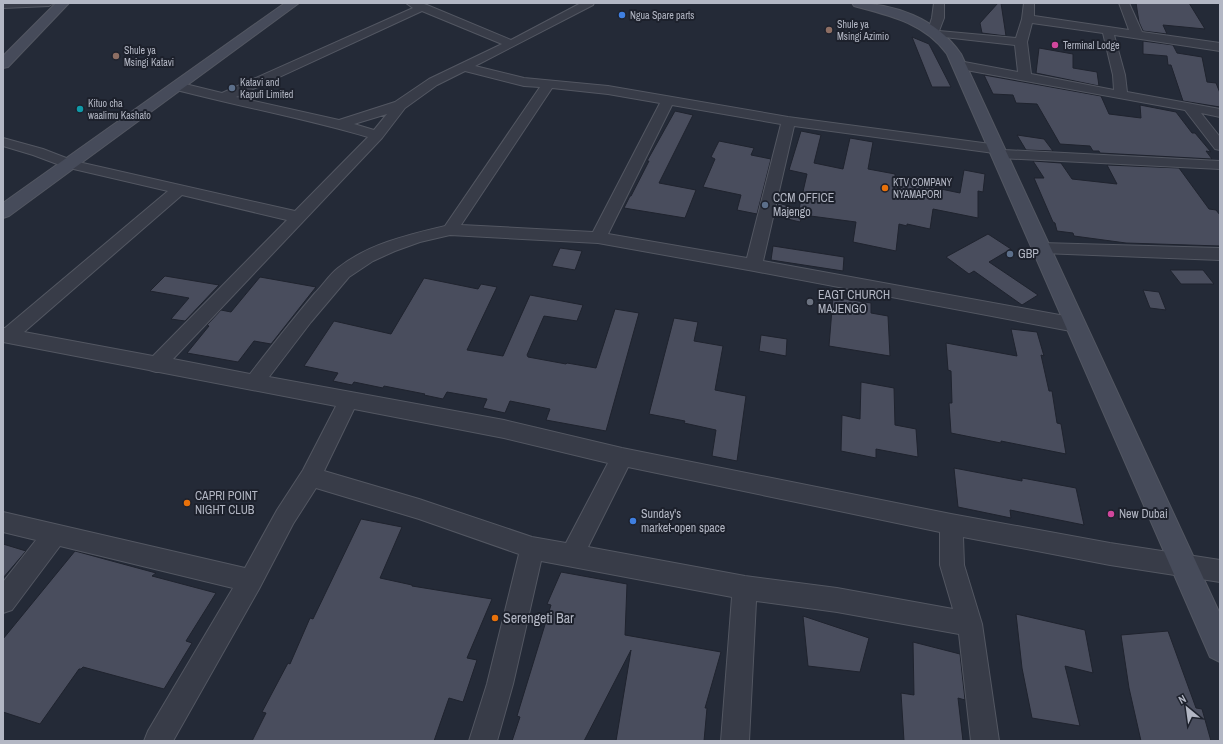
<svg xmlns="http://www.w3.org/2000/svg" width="1223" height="744" font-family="'Archivo Narrow',sans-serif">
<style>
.building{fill:#494d5d;stroke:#1f232e}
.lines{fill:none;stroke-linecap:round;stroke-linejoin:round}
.street-casing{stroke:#535762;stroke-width:2}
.secondary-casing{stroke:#535762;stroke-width:2}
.street{fill:#383c48;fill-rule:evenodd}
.secondary{fill:#464b5a;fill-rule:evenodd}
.shop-dot{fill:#3f7fe0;stroke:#1d212c;stroke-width:1.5}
.education-dot{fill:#8d6e63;stroke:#1d212c;stroke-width:1.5}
.hotel-dot{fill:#d1479c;stroke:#1d212c;stroke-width:1.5}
.service-dot{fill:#5c6f8a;stroke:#1d212c;stroke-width:1.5}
.culture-dot{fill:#0f9aa8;stroke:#1d212c;stroke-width:1.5}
.food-dot{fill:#e8710a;stroke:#1d212c;stroke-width:1.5}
.worship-dot{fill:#6b7280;stroke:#1d212c;stroke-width:1.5}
.labels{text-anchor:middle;stroke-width:4;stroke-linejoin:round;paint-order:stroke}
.far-poi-label{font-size:10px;fill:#b3b7c4;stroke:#1d212c;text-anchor:start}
.poi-label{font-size:12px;fill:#b3b7c4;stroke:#1d212c;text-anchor:start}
.near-poi-label{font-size:14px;fill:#b3b7c4;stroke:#1d212c;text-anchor:start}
</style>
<rect width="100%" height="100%" fill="#242a37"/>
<g class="building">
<polygon points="998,3 1001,3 1006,36 982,33 980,23"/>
<polygon points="1136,3 1189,3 1205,29 1163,25 1167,34 1143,31 1139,22"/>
<polygon points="912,37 929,44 951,87 932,87"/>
<polygon points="1143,41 1173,45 1177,53 1202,57 1207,82 1216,83 1220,93 1220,107 1183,101 1171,65 1168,65 1167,56 1143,54"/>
<polygon points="1039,48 1073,54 1073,68 1097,72 1099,86 1036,73"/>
<polygon points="984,75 1101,96 1109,114 1141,118 1140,105 1176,112 1192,133 1195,133 1211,152 1206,151 1212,159 1100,153 1099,151 1093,151 1090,146 1060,144 1037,104 1016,103 1013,95 993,94"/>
<polygon points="675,111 693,115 659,183 696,190 685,218 624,208 630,196 631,196 649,161 647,161"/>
<polygon points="801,131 821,135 814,163 843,169 850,138 873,142 868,169 895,174 895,177 930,181 931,187 960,193 964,170 985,174 983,192 978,191 978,218 933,209 930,229 907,224 907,226 899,224 896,251 853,242 856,222 803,215 800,222 775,216 778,203 799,209 807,174 789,170"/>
<polygon points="1017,135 1044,139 1053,151 1026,150"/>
<polygon points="719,141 754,148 751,155 771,159 757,214 737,210 741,195 703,187 715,159 711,157"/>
<polygon points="1033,161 1061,163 1072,179 1117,184 1107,165 1179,168 1209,209 1216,210 1220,215 1220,246 1126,243 1074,236 1073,233 1057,231 1055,223 1053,222 1034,178 1044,178"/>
<polygon points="988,234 1011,249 989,262 1038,295 1022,305 974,271 969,274 946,257"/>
<polygon points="773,246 844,257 843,271 771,260"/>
<polygon points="560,248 582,251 575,270 552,266"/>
<polygon points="1170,270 1203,270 1214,284 1181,284"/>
<polygon points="165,276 219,285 185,321 171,319 189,298 150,291"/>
<polygon points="260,277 316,287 271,344 254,341 238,362 187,353 209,326 207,325 221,310 231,312"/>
<polygon points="424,278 478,289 481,284 497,287 467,350 503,356 530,295 583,305 577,321 544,316 527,355 528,357 566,364 567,363 596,368 615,309 639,313 606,431 546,420 550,409 510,401 505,413 483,408 487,399 447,392 443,399 424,395 425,394 384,386 383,388 354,382 352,385 333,381 338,373 304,366 334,321 391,334"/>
<polygon points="1143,290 1159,292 1166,310 1150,308"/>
<polygon points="833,297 871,303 871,313 888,316 890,356 829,346"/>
<polygon points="674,318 698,322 694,341 723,346 715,390 746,396 737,461 712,456 716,430 684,423 685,421 649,414"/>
<polygon points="1011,329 1037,332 1044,356 1041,355 1049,391 1052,391 1057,423 1061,424 1066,454 1001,441 1001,443 951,433 949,403 952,403 951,371 948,370 946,343 1017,356"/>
<polygon points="761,335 787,339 786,356 759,351"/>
<polygon points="861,382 894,388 895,425 916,429 918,457 876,449 876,458 841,451 842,415 860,419"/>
<polygon points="954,468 1022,481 1022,478 1076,488 1084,525 1010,510 1011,518 958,507"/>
<polygon points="361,519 402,527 380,578 412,585 412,586 492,599 467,658 477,660 463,702 449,698 434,741 252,741 266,713 262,712 288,663 290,664 310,618 313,619"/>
<polygon points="3,544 26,551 3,578"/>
<polygon points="75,551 156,573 152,576 216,593 186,641 192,643 164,689 83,667 81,669 79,669 40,724 3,712 3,639"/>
<polygon points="561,572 627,584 625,635 721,652 705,708 707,708 704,741 616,741 631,650 584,741 512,741 520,717 517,716 551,605 547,604"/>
<polygon points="1016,614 1085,630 1093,673 1065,666 1080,726 1032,718 1022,668"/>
<polygon points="803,616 869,638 860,672 808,666"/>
<polygon points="1168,631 1196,708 1202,709 1211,741 1141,741 1129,688 1121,635"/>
<polygon points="913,642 960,654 965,700 958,698 963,741 904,741 901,693 914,695"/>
</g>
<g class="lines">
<g class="street-casing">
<g id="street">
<polygon points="3,3 54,3 49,6 3,8"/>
<path d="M406 3H421L427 5 511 40 581 3H594L593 5 475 66 524 78 608 86 788 117 998 145 1003 146 1004 150 1220 161V169L1000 158 995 157 993 154 994 153 794 126 763 261 1076 318 1082 320 1085 325 1082 330 1076 332 754 271 598 243 450 235 420 242 395 251 373 261 349 277 311 322 269 377 504 420 622 448 951 514 1110 543 1220 560V582L1110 565 963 537 964 565 982 624 999 741H971L959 634 837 612 756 601 749 741H721L732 597 541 561 513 684 497 741H469L487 684 519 554 419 519 316 488 293 524 259 589 173 741H144L148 731 233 588 60 546 12 610 3 613V582L36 540 3 532V512L245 568 277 510 303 470 336 406 159 372H156L149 370 3 342V328H5L168 191 65 167 33 155 3 146V138L43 149 74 161 295 211 368 137C303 118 237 106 173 89L171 86 173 83 177 82 222 93 413 8ZM422 11 502 44 429 79 395 102 339 120 236 97ZM465 71 524 86 540 87 445 226C407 235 368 244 338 268 329 275 323 285 315 293 293 319 271 347 250 374L173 359 382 138 405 108 437 85ZM552 88 608 94 660 103 593 232 461 225ZM672 105 781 124 747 258 608 234ZM387 114 374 130 354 124ZM182 195 287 220 153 356 24 332ZM354 409 504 438 608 463 566 543 532 537 419 499 324 471ZM628 467 940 532V565L953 609 837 588 745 576 588 547Z"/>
<path d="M934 3H944V18L939 31 1016 38 1022 19 1024 3H1034V16L1129 30 1119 3H1129L1142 32 1220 43V51L1114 35 1125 75 1127 92 1220 109V117L1201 113 1220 137V150L1215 149 1185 110 955 68 953 65 955 62 959 61 1018 72 1015 45 935 36 934 33 928 30 932 18ZM1032 23 1103 33 1113 75 1114 90 1031 74 1027 42Z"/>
<polygon points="1042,243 1220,248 1220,260 1042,253 1036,252 1034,248 1036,244"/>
</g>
</g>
<g class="secondary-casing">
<g id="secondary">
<polygon points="56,3 69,3 8,67 3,68 3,56"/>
<polygon points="285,3 299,3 9,216 3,218 3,203"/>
<path d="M852 3C894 3 936 18 961 54L1220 614V662L1210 657 947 54C925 23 888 15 854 6Z"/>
</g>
</g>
<use href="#street" class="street"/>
<use href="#secondary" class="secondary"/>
</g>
<g class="shop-dot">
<circle cx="622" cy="15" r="4"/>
<circle cx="633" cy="521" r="4"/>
</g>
<g class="education-dot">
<circle cx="829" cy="30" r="4"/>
<circle cx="116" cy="56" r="4"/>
</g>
<g class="hotel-dot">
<circle cx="1055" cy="45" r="4"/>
<circle cx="1111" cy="514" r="4"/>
</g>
<g class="service-dot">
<circle cx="232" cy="88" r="4"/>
<circle cx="765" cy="205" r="4"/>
<circle cx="1010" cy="254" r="4"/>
</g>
<circle class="culture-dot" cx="80" cy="109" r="4"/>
<g class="food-dot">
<circle cx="885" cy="188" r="4"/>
<circle cx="187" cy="503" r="4"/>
<circle cx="495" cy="618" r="4"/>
</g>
<circle class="worship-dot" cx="810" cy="302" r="4"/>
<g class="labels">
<g class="far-poi-label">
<text x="630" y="19">Ngua Spare parts</text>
<text x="837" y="28">Shule ya<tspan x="837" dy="12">Msingi Azimio</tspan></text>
<text x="1063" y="49">Terminal Lodge</text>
<text x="124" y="54">Shule ya<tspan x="124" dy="12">Msingi Katavi</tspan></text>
<text x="240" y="86">Katavi and<tspan x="240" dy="12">Kapufi Limited</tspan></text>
<text x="88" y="107">Kituo cha<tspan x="88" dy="12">waalimu Kashato</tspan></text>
<text x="893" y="186">KTV COMPANY<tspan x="893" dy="12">NYAMAPORI</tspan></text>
</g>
<g class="poi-label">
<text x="773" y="202">CCM OFFICE<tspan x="773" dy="14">Majengo</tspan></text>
<text x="1018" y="258">GBP</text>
<text x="818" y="299">EAGT CHURCH<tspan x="818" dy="14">MAJENGO</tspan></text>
<text x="195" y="500">CAPRI POINT<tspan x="195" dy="14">NIGHT CLUB</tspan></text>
<text x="641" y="518">Sunday's<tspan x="641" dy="14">market-open space</tspan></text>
<text x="1119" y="518">New Dubai</text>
</g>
<g class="near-poi-label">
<text x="503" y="623">Serengeti Bar</text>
</g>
</g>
<rect width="1223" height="744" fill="none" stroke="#b3b7c4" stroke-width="8"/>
<g transform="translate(1187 708) rotate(331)" stroke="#1d212c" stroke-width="3" paint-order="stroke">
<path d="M0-3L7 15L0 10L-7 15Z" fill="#b3b7c4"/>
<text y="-6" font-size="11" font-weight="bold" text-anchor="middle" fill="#b3b7c4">N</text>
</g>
</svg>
